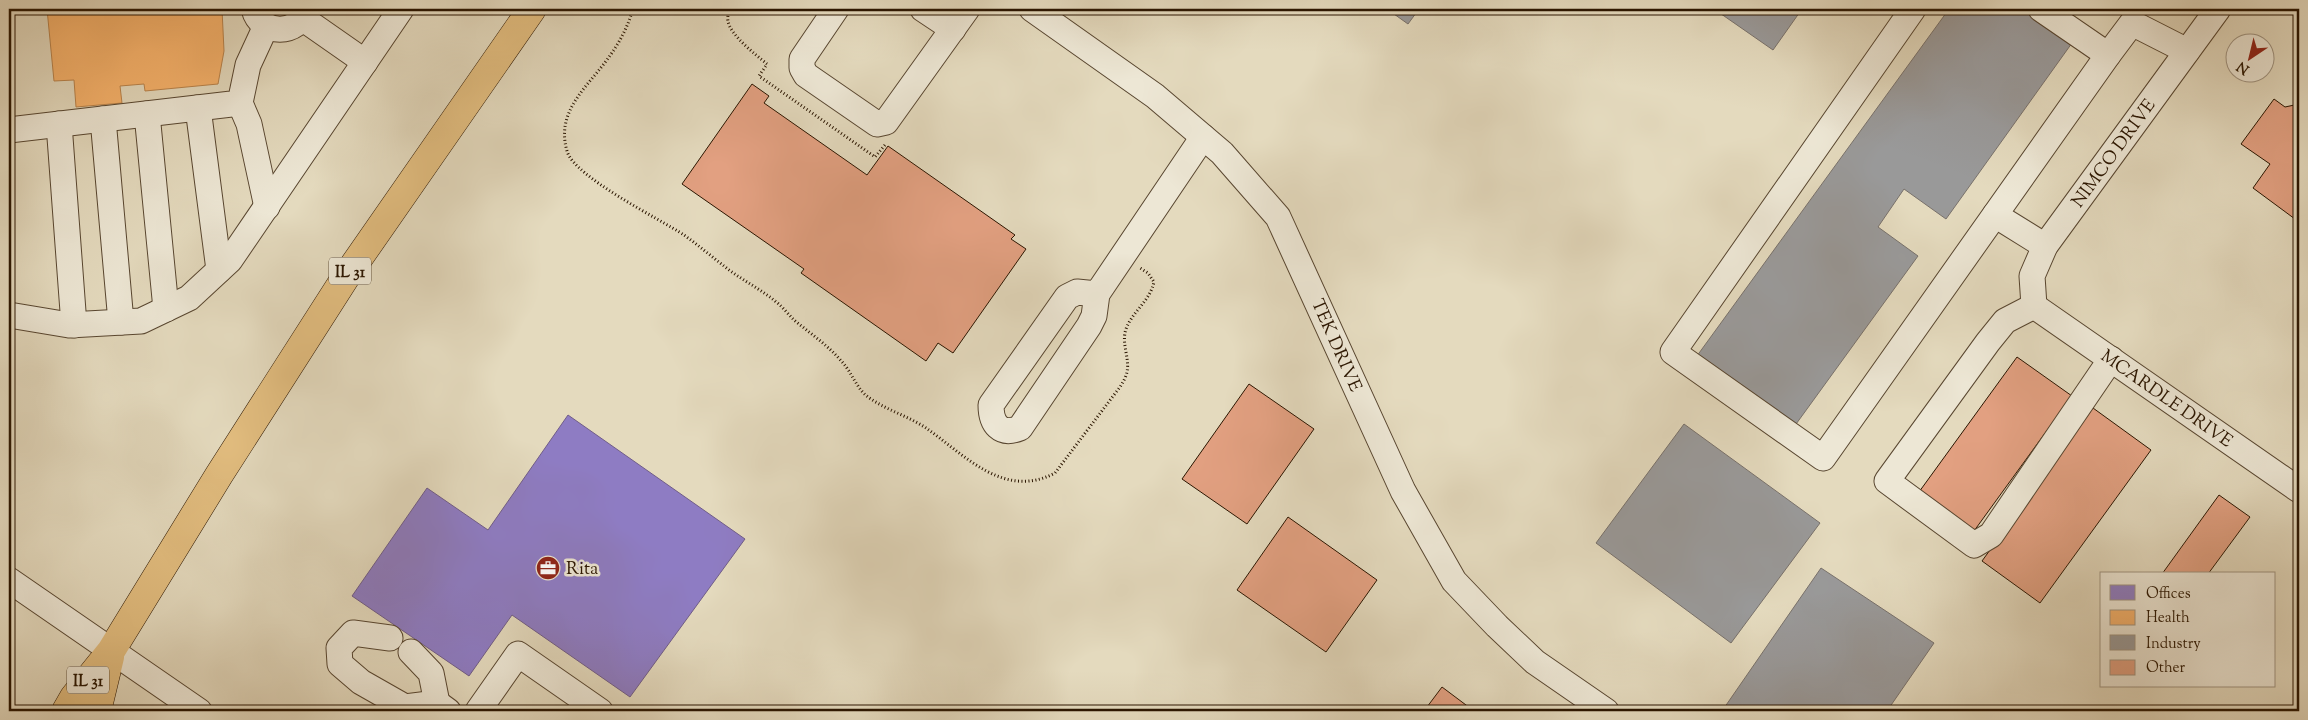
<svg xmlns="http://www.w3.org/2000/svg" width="2308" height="720" font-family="'Sorts Mill Goudy',serif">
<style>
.offices{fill:#8e7cc3;stroke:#705d88}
.health{fill:#f6b26b;stroke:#b9834b}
.industry{fill:#999;stroke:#78716b}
.building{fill:#e2a081;stroke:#2a1500}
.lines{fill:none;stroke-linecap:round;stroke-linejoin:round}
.minor-casing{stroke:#584630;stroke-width:27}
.major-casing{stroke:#2a1500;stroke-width:29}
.path{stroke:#2a1500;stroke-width:3;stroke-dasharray:1 2.5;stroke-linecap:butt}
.minor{stroke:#ede7d5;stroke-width:25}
.major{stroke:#e2bd7f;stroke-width:28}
.labels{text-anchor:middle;stroke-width:5;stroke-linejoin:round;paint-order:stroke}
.shield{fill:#ede7d5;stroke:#645440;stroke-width:1}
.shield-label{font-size:16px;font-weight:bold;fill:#2a1500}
.street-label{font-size:18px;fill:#2a1500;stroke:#ede7d5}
.poi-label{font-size:18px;fill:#2a1500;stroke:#ede7d5;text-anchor:start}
</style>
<rect width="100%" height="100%" fill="#e4dabe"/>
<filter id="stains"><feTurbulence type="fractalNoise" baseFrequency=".004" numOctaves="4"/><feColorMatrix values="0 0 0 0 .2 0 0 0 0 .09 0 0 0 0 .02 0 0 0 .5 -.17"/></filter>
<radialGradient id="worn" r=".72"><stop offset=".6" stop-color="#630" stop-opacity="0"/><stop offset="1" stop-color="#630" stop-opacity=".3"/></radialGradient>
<polygon class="offices" points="568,415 745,539 630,697 512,615 469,676 352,596 427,488 488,530"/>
<polygon class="health" points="47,9 222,9 224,51 218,84 145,91 144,84 120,86 122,103 76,107 74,80 54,81"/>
<g class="industry">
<polygon points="1387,9 1419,9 1408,24"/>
<polygon points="1714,9 1802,9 1773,50"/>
<polygon points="1949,9 2023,9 2072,43 1946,219 1904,189 1878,227 1918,256 1791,431 1694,360"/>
<polygon points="1684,424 1820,523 1731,643 1596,543"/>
<polygon points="1821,568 1934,643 1887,711 1722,711"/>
</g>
<g class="building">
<polygon points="752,84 769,96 764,103 867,175 888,146 1015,235 1011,239 1026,249 953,353 938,343 926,361 801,273 804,269 682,184"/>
<polygon points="2274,99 2285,107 2299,104 2299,222 2253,188 2270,164 2241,144"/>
<polygon points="2017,357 2072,396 1974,531 1919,492"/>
<polygon points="1249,384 1314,429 1247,524 1182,479"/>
<polygon points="2093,408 2151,450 2040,603 1982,561"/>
<polygon points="2219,495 2250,517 2208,574 2162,574"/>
<polygon points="1288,517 1377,580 1326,652 1237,590"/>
<polygon points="1442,687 1474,711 1424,711"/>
</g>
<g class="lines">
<g class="minor-casing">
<g id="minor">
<path d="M254 9C261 36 299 36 306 9"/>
<polyline points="836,9 802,59 802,68 806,75 877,124 886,122 967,9"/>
<polyline points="923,9 953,29"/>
<polyline points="1032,9 1155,96 1222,153 1278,217 1403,491 1454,581 1497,626 1535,662 1606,711"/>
<polyline points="1913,9 1673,352 1823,458 2108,55 2041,9"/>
<polyline points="302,18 365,62"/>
<polyline points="2108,55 2132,23 2187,51"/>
<polyline points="240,103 249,124 267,207"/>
<polyline points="198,108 219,270"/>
<polyline points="147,114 166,309"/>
<polyline points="103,119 121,322"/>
<polyline points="59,124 74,325"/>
<polyline points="9,130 240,103 248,65 266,26"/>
<polyline points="1995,215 2045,246"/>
<path d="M1097 294 1077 292 1067 297 991 405C991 424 1000 436 1020 428L1089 326 1094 316 1097 294 1203 137"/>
<polyline points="2034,306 2005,321 1988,342 1887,481 1974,545 1991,535 2111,359"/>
<polyline points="2034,306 2032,276 2045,246 2218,9"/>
<polyline points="2034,306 2299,490"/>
<polyline points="9,315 69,325 141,321 189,298 230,260 401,9"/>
<polyline points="9,580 199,711"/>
<polyline points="390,638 353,633 339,648 340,664 361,682 405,707 437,703 448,711"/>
<polyline points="411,652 431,673 437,703"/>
<polyline points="478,711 518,654 600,711"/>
</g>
</g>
<g class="major-casing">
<g id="major">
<polyline points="66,711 74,697 111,651 219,475 347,275 532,9"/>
<polyline points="97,711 110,657"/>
</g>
</g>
<g class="path">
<path d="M633 9C628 26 620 42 609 57 589 86 555 110 567 151 574 177 660 219 684 235 698 245 711 256 724 266 740 279 759 288 775 301 782 306 788 314 794 320 811 334 829 346 843 363 852 373 857 389 868 397 886 410 908 416 926 428 965 455 1004 500 1055 473L1120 387C1123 382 1126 377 1127 372 1130 358 1121 344 1126 329 1132 312 1150 301 1154 282L1148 273 1140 268"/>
<path d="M729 9C729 12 727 17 728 21 730 35 756 55 767 64L759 76 875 157 885 145"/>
</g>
<use href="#minor" class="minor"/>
<use href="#major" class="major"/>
</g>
<defs>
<g id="office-disc" transform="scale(1.25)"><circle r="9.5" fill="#8f2418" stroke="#ede7d5"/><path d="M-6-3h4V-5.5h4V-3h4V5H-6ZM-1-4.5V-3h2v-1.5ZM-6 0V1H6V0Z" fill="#fff"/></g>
</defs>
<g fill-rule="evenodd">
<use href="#office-disc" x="548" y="568"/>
</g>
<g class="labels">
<g class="shield">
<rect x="329" y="257.5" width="42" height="27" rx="4"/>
<rect x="67" y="666.5" width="42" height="27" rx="4"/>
</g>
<g class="shield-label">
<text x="350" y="277">IL 31</text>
<text x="88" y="686">IL 31</text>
</g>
<g class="street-label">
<text transform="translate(2113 153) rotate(-54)" y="6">NIMCO DRIVE</text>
<text transform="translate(1337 345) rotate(66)" y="6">TEK DRIVE</text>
<text transform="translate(2167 398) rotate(35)" y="6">MCARDLE DRIVE</text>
</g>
<g class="poi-label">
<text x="566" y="574">Rita</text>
</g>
</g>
<rect width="2308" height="720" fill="none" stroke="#e4dabe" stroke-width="30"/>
<rect x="10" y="10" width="2288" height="700" fill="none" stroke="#2a1500" stroke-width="2.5"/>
<rect x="15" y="15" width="2278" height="690" fill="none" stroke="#2a1500"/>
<rect x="2100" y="572" width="175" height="115" fill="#ede7d5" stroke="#9f9380"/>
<rect x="2110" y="585" width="25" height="15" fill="#8e7cc3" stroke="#9f9380"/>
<text x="2146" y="598" font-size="15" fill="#2a1500">Offices</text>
<rect x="2110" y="610" width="25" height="15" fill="#f6b26b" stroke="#9f9380"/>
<text x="2146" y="622" font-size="15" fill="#2a1500">Health</text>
<rect x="2110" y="635" width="25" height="15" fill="#999999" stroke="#9f9380"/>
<text x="2146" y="648" font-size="15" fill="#2a1500">Industry</text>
<rect x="2110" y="660" width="25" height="15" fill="#e2a081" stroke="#9f9380"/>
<text x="2146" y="672" font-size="15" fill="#2a1500">Other</text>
<g transform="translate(2250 58) rotate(215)"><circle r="24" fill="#ede7d5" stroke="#9f9380"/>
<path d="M0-4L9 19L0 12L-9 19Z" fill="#8f2418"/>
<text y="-8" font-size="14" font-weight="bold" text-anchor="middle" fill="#2a1500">N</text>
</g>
<rect width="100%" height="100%" filter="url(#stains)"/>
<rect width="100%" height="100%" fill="url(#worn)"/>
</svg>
